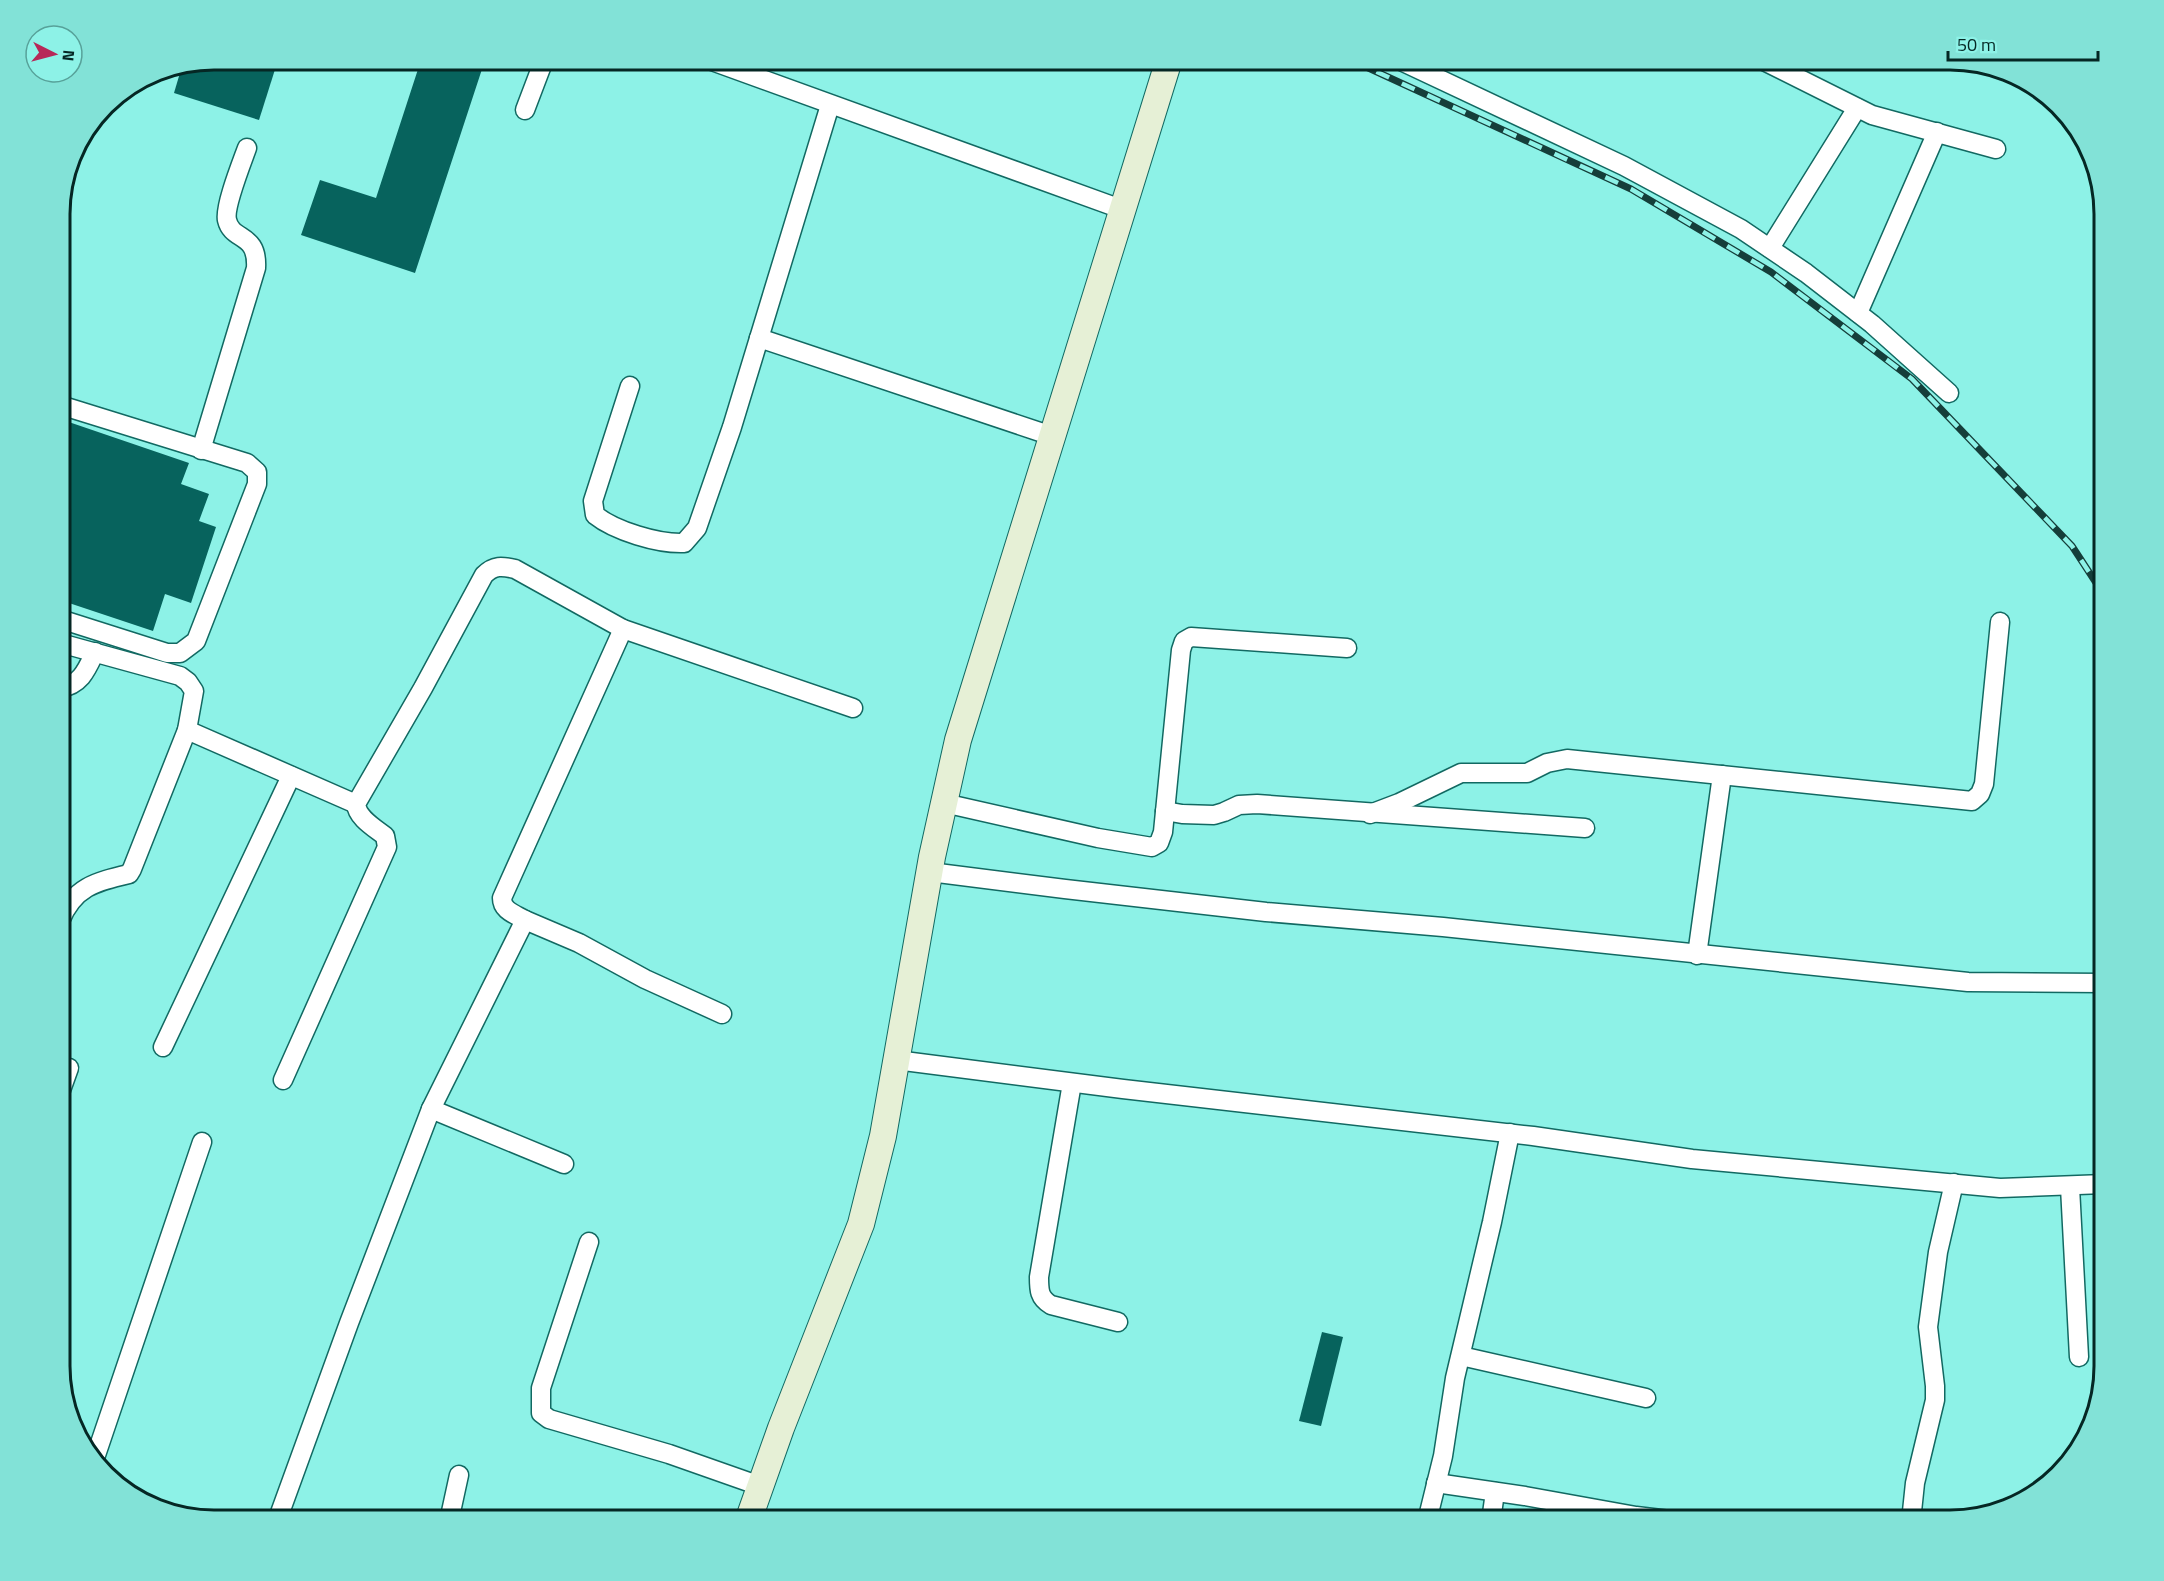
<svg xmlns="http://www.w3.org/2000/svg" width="2164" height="1581" font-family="'Titillium Web',sans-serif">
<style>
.building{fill:#07635d}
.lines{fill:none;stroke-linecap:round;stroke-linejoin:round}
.minor-casing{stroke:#126962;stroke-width:21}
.secondary-casing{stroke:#126962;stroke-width:28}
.minor{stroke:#fff;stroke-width:18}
.secondary{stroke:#e6f0d6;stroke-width:26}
.rail-casing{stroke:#153e3a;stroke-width:7}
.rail{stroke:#8df2e7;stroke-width:4.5;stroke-dasharray:14;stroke-linecap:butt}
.rim{fill:none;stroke:#052724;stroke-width:3}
</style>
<rect width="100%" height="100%" fill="#8df2e7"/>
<g class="building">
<polygon points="214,60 278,60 259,120 174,93 182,66"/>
<polygon points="421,60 485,60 415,273 301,235 320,180 376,198"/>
<polygon points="60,419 189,463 181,484 209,494 199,521 216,527 191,603 165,594 153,631 60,600 69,570 60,566"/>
<polygon points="1322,1332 1343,1337 1321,1426 1299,1421"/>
</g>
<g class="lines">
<g class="minor-casing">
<g id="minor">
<polyline points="709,60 1121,209"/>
<polyline points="1399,60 1624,166 1741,229 1806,273 1872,324 1949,393"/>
<polyline points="1762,60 1872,115 1996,149"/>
<polyline points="525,110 544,60"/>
<polyline points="1770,248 1857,108"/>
<polyline points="1858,313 1937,132"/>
<polyline points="759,338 1052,436"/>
<path d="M630 386 593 501 595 515C615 531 658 544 684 543L697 528 732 427 830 105"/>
<path d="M201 450 256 268C258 232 232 242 227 220 224 207 242 162 247 148"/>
<polyline points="60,619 167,653 180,653 196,641 257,484 257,472 247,463 60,405"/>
<path d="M60 688C81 685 87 669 95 652"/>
<polyline points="187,730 356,804"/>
<polyline points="944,803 1098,838 1152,847 1159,843 1163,832 1181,650 1184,641 1191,637 1347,648"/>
<polyline points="1165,811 1182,814 1214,815 1224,812 1239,805 1257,804 1585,828"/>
<polyline points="1370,814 1399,803 1461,773 1527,773 1547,763 1567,759 1972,801 1980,794 1984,784 2000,622"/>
<polyline points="930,872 1065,889 1266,912 1443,927 1968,982 2104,983"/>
<polyline points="525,920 579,943 645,979 722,1014"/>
<path d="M60 921C74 887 95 882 129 874L132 869 187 730 194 691 188 682 180 676 60 643"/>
<polyline points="1697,955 1722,775"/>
<polyline points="163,1047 291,776"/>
<polyline points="896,1060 1123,1089 1533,1136 1692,1159 2000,1188 2104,1184"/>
<path d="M283 1080 387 847 385 836C375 828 357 818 356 804L423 688 484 575C494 565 502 566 515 569L623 629 853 708"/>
<path d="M1072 1083 1039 1277C1039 1290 1039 1298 1051 1305L1118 1322"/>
<polyline points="60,1093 69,1068"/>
<polyline points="431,1109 564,1164"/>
<polyline points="2070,1187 2079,1357"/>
<polyline points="589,1242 541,1388 541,1413 549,1419 669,1454 760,1486"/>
<polyline points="1461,1356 1646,1398"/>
<polyline points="95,1458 202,1142"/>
<polyline points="1436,1483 1525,1496 1636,1516 1678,1521"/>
<path d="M277 1521 349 1323 431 1109 525 920C515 914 502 911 502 898L623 629"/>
<polyline points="449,1521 459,1475"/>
<polyline points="1427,1521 1443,1456 1455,1378 1492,1222 1510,1133"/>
<polyline points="1491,1521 1495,1492"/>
<polyline points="1911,1521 1915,1483 1935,1400 1935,1386 1928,1327 1938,1252 1954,1183"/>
</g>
</g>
<g class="secondary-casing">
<polyline id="secondary" points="748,1521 781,1428 861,1224 883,1136 932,857 958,740 1169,60"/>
</g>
<use href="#minor" class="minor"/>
<use href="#secondary" class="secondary"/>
<g class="rail-casing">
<polyline id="rail" points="1351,60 1631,189 1771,272 1912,379 2072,546 2104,595"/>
</g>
<use href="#rail" class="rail"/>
</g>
<path d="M0 0H2164V1581H0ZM214 70H1950A144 144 0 0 1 2094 214V1366A144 144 0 0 1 1950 1510H214A144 144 0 0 1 70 1366V214A144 144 0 0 1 214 70Z" fill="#82e2d7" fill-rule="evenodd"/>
<path class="rim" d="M214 70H1950A144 144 0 0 1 2094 214V1366A144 144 0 0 1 1950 1510H214A144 144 0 0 1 70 1366V214A144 144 0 0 1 214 70Z"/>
<g transform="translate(54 54) rotate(96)"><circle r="28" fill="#8df2e7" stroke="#57a199" stroke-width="1.5"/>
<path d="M0-4.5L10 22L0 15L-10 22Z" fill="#b72858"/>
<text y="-9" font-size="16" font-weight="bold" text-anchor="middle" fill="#052724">N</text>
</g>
<path d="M1948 51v9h150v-9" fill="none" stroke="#052724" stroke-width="3"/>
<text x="1957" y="51" font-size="18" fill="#052724" stroke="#8df2e7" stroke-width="4.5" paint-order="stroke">50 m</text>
</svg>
